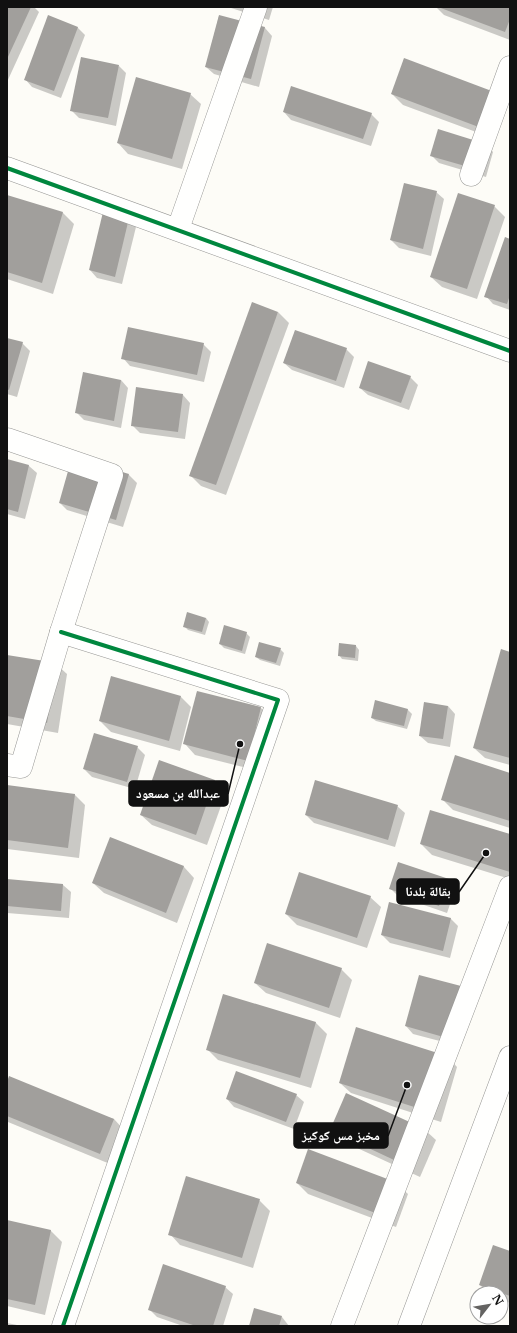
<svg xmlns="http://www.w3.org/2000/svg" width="517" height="1333" font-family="'Libre Baskerville','Noto Naskh Arabic',serif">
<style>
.shadow{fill:#0003}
.building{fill:#a19f9c}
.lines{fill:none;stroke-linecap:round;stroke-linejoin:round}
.minor-casing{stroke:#979795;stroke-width:23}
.minor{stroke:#fffffe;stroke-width:22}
.cycleway-casing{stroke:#fff;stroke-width:6}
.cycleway{stroke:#00873e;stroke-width:4}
.leader{fill:none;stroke:#111;stroke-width:1.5}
.callout-dot{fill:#111;stroke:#fff;stroke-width:1.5}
.callout{fill:#111;stroke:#111;stroke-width:1.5}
.callout-label{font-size:13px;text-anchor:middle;font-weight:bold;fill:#fff}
</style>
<rect width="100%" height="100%" fill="#fdfcf7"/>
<g class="shadow">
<polygon points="7,7 34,7 39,12 7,82"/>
<polygon points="228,7 273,7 269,20"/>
<polygon points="436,7 510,7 510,40 444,15"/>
<polygon points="219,16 265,28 272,36 259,87 214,74 206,67"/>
<polygon points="77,27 85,35 61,98 32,87 25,79"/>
<polygon points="405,59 495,139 403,105 392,94"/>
<polygon points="119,66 126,73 116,126 79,118 71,110"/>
<polygon points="190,94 201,104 182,169 128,154 118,143"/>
<polygon points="284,112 371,114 379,122 371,146 291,120"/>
<polygon points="486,144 493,152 486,177 439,163 431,155"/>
<polygon points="436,192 444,199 431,256 399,248 391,240"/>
<polygon points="7,196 63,213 74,224 53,294 7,279"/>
<polygon points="494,206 505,217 477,299 442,287 431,277"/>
<polygon points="129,219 136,227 122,284 97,278 90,270"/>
<polygon points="510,240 510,310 493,304 486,296"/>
<polygon points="278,312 289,323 226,495 201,486 190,475"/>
<polygon points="7,339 22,343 30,351 17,397 7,394"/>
<polygon points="203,344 211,352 204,382 130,366 123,358"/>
<polygon points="346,349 354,357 344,388 292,370 284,363"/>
<polygon points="410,377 418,385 409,410 368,395 360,388"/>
<polygon points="121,380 128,388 121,428 84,420 77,413"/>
<polygon points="183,395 190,403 185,439 140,433 132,425"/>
<polygon points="73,458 129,475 137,483 123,527 67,510 60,503"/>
<polygon points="7,460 29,466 37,473 25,519 7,514"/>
<polygon points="206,618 209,622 205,635 188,630 184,626"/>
<polygon points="246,633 250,637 245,654 224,648 220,644"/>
<polygon points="356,646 359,650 358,661 342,659 339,655"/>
<polygon points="280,649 284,653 280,666 260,660 256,657"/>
<polygon points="510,653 510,765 485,758 474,748"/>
<polygon points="7,656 56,664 67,674 58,733 7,724"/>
<polygon points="197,692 261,708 272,719 259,771 195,755 185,744"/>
<polygon points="181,697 191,707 180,751 111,732 100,721"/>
<polygon points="376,702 408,710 412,714 407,729 376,721 372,718"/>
<polygon points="448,706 455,714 450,747 428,743 420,736"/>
<polygon points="137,747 145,755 135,789 92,777 84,769"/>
<polygon points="160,761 215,781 226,792 207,845 152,825 141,815"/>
<polygon points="510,774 510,828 453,810 442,799"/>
<polygon points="7,786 75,795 85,805 79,858 7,849"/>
<polygon points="397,806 405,813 395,847 314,823 306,815"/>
<polygon points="510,835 510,879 432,855 421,844"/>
<polygon points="111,838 184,867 194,878 177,923 104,893 93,883"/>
<polygon points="7,880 63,885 71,892 69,918 7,913"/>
<polygon points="448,880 456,887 447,913 398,896 390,888"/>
<polygon points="370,897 381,907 367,948 297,925 286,914"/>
<polygon points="450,918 458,926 450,958 390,943 382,935"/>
<polygon points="341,969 352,980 340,1018 266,993 255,983"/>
<polygon points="420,976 455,1045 413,1034 406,1026"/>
<polygon points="223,996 316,1023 327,1034 311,1088 218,1060 207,1049"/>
<polygon points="447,1056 457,1067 441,1122 351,1093 340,1083"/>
<polygon points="7,1085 114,1119 124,1130 110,1164 8,1122"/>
<polygon points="296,1095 304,1102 294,1129 234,1107 227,1099"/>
<polygon points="331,1130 425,1130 436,1140 420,1177 342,1141"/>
<polygon points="297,1183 397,1184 408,1194 396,1227 308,1194"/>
<polygon points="259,1200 270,1211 253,1268 180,1245 170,1234"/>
<polygon points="7,1221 51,1231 62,1242 45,1315 7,1306"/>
<polygon points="510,1252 510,1303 501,1299 501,1293 488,1293 480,1285"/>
<polygon points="225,1287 233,1294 223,1326 183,1326 157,1317 149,1309"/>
<polygon points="282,1317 289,1326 250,1326"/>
<polygon points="7,1323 22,1326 7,1326"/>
</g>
<g class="building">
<polygon points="7,7 31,7 7,59"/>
<polygon points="438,7 510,7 510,19 505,32"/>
<polygon points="48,15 78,27 54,91 24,80"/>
<polygon points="219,15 265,27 251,79 205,67"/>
<polygon points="81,57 119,65 108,118 70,111"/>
<polygon points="404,58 497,93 484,129 391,94"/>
<polygon points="136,77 191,93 172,159 117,143"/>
<polygon points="291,86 372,113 363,139 283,112"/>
<polygon points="438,129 486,144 479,170 430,156"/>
<polygon points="404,183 437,191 423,249 390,240"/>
<polygon points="458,193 495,205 467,289 430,277"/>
<polygon points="7,195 63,212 42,283 7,272"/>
<polygon points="103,212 129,218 115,277 89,270"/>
<polygon points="505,237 510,239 510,295 507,304 484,297"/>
<polygon points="252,302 278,312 216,485 189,476"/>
<polygon points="128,327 204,343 197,375 121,359"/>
<polygon points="295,330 347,348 336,381 283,363"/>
<polygon points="7,338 23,342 9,390 7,389"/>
<polygon points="368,361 411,376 401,403 359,388"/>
<polygon points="83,372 121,380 114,421 75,413"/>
<polygon points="136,387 183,394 178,432 131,426"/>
<polygon points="72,457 129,474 116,520 59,503"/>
<polygon points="7,459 29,465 18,512 7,509"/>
<polygon points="187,612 206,618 202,632 183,627"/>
<polygon points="224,625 247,632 242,651 219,644"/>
<polygon points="259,642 281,648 276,663 255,657"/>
<polygon points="339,643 356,645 355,658 338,656"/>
<polygon points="501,649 510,652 510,758 473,748"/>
<polygon points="7,655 57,663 47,723 7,716"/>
<polygon points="111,676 181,696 169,741 99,721"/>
<polygon points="197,691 261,707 248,761 183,744"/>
<polygon points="375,700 408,709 404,726 371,718"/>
<polygon points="424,702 448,706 443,739 419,736"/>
<polygon points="94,733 138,746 127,782 83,769"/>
<polygon points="455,755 510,773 510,821 441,800"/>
<polygon points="159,760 215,780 196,835 140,815"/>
<polygon points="315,780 398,805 388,840 305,815"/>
<polygon points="7,785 75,794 68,848 7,840"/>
<polygon points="430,810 510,834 510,872 420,844"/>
<polygon points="110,837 184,866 166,913 92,883"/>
<polygon points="398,862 449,879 439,906 389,889"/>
<polygon points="299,872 371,896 357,938 285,914"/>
<polygon points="7,879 63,884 61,911 7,906"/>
<polygon points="389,902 451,918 443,951 381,935"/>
<polygon points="267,943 342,968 329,1008 254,983"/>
<polygon points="419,975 461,986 447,1038 405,1026"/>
<polygon points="223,994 316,1022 300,1078 206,1050"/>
<polygon points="356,1027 447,1056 430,1112 339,1083"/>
<polygon points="236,1071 297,1094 286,1122 226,1099"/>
<polygon points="9,1076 114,1119 100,1154 7,1116 7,1082"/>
<polygon points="346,1093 425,1129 409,1167 330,1130"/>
<polygon points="308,1149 398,1183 386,1217 296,1183"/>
<polygon points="186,1176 260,1199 242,1258 168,1235"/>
<polygon points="7,1220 51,1230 35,1305 7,1299"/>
<polygon points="493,1245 510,1251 510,1296 479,1285"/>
<polygon points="163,1264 226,1286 213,1326 196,1326 148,1310"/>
<polygon points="254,1308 282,1316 279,1326 249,1326"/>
</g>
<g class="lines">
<g class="minor-casing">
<g id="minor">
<polyline points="7,168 510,351"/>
<polyline points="471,175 510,67"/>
<polyline points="178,229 256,7"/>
<polyline points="7,439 112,475 61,632 21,767 7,765"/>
<polyline points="61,632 278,700 63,1326"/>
<polyline points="342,1326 510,887"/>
<polyline points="409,1326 510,1057"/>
</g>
</g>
<use href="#minor" class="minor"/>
<g class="cycleway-casing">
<g id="cycleway">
<polyline points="7,168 510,351"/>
<polyline points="61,632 278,700 63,1326"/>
</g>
</g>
<use href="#cycleway" class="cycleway"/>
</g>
<path class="leader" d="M240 744L228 794M486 853L459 892M407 1085L388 1136"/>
<g class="callout-dot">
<circle cx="240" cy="744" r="4"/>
<circle cx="486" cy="853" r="4"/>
<circle cx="407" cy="1085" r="4"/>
</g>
<g class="callout">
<rect x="129" y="781" width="99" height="25" rx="4"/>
<rect x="397" y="879" width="62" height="25" rx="4"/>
<rect x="294" y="1123" width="94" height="25" rx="4"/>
</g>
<g class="callout-label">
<text x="178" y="798">عبدالله بن مسعود</text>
<text x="428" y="896">بقالة بلدنا</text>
<text x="341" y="1140">مخبز مس كوكيز</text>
</g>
<rect width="517" height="1333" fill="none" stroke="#111111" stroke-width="16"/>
<g transform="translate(489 1305) rotate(59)"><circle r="19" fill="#ffffff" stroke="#a0a0a0"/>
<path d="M0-3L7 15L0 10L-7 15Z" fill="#646362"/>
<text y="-6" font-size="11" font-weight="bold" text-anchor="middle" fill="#111111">N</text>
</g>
</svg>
